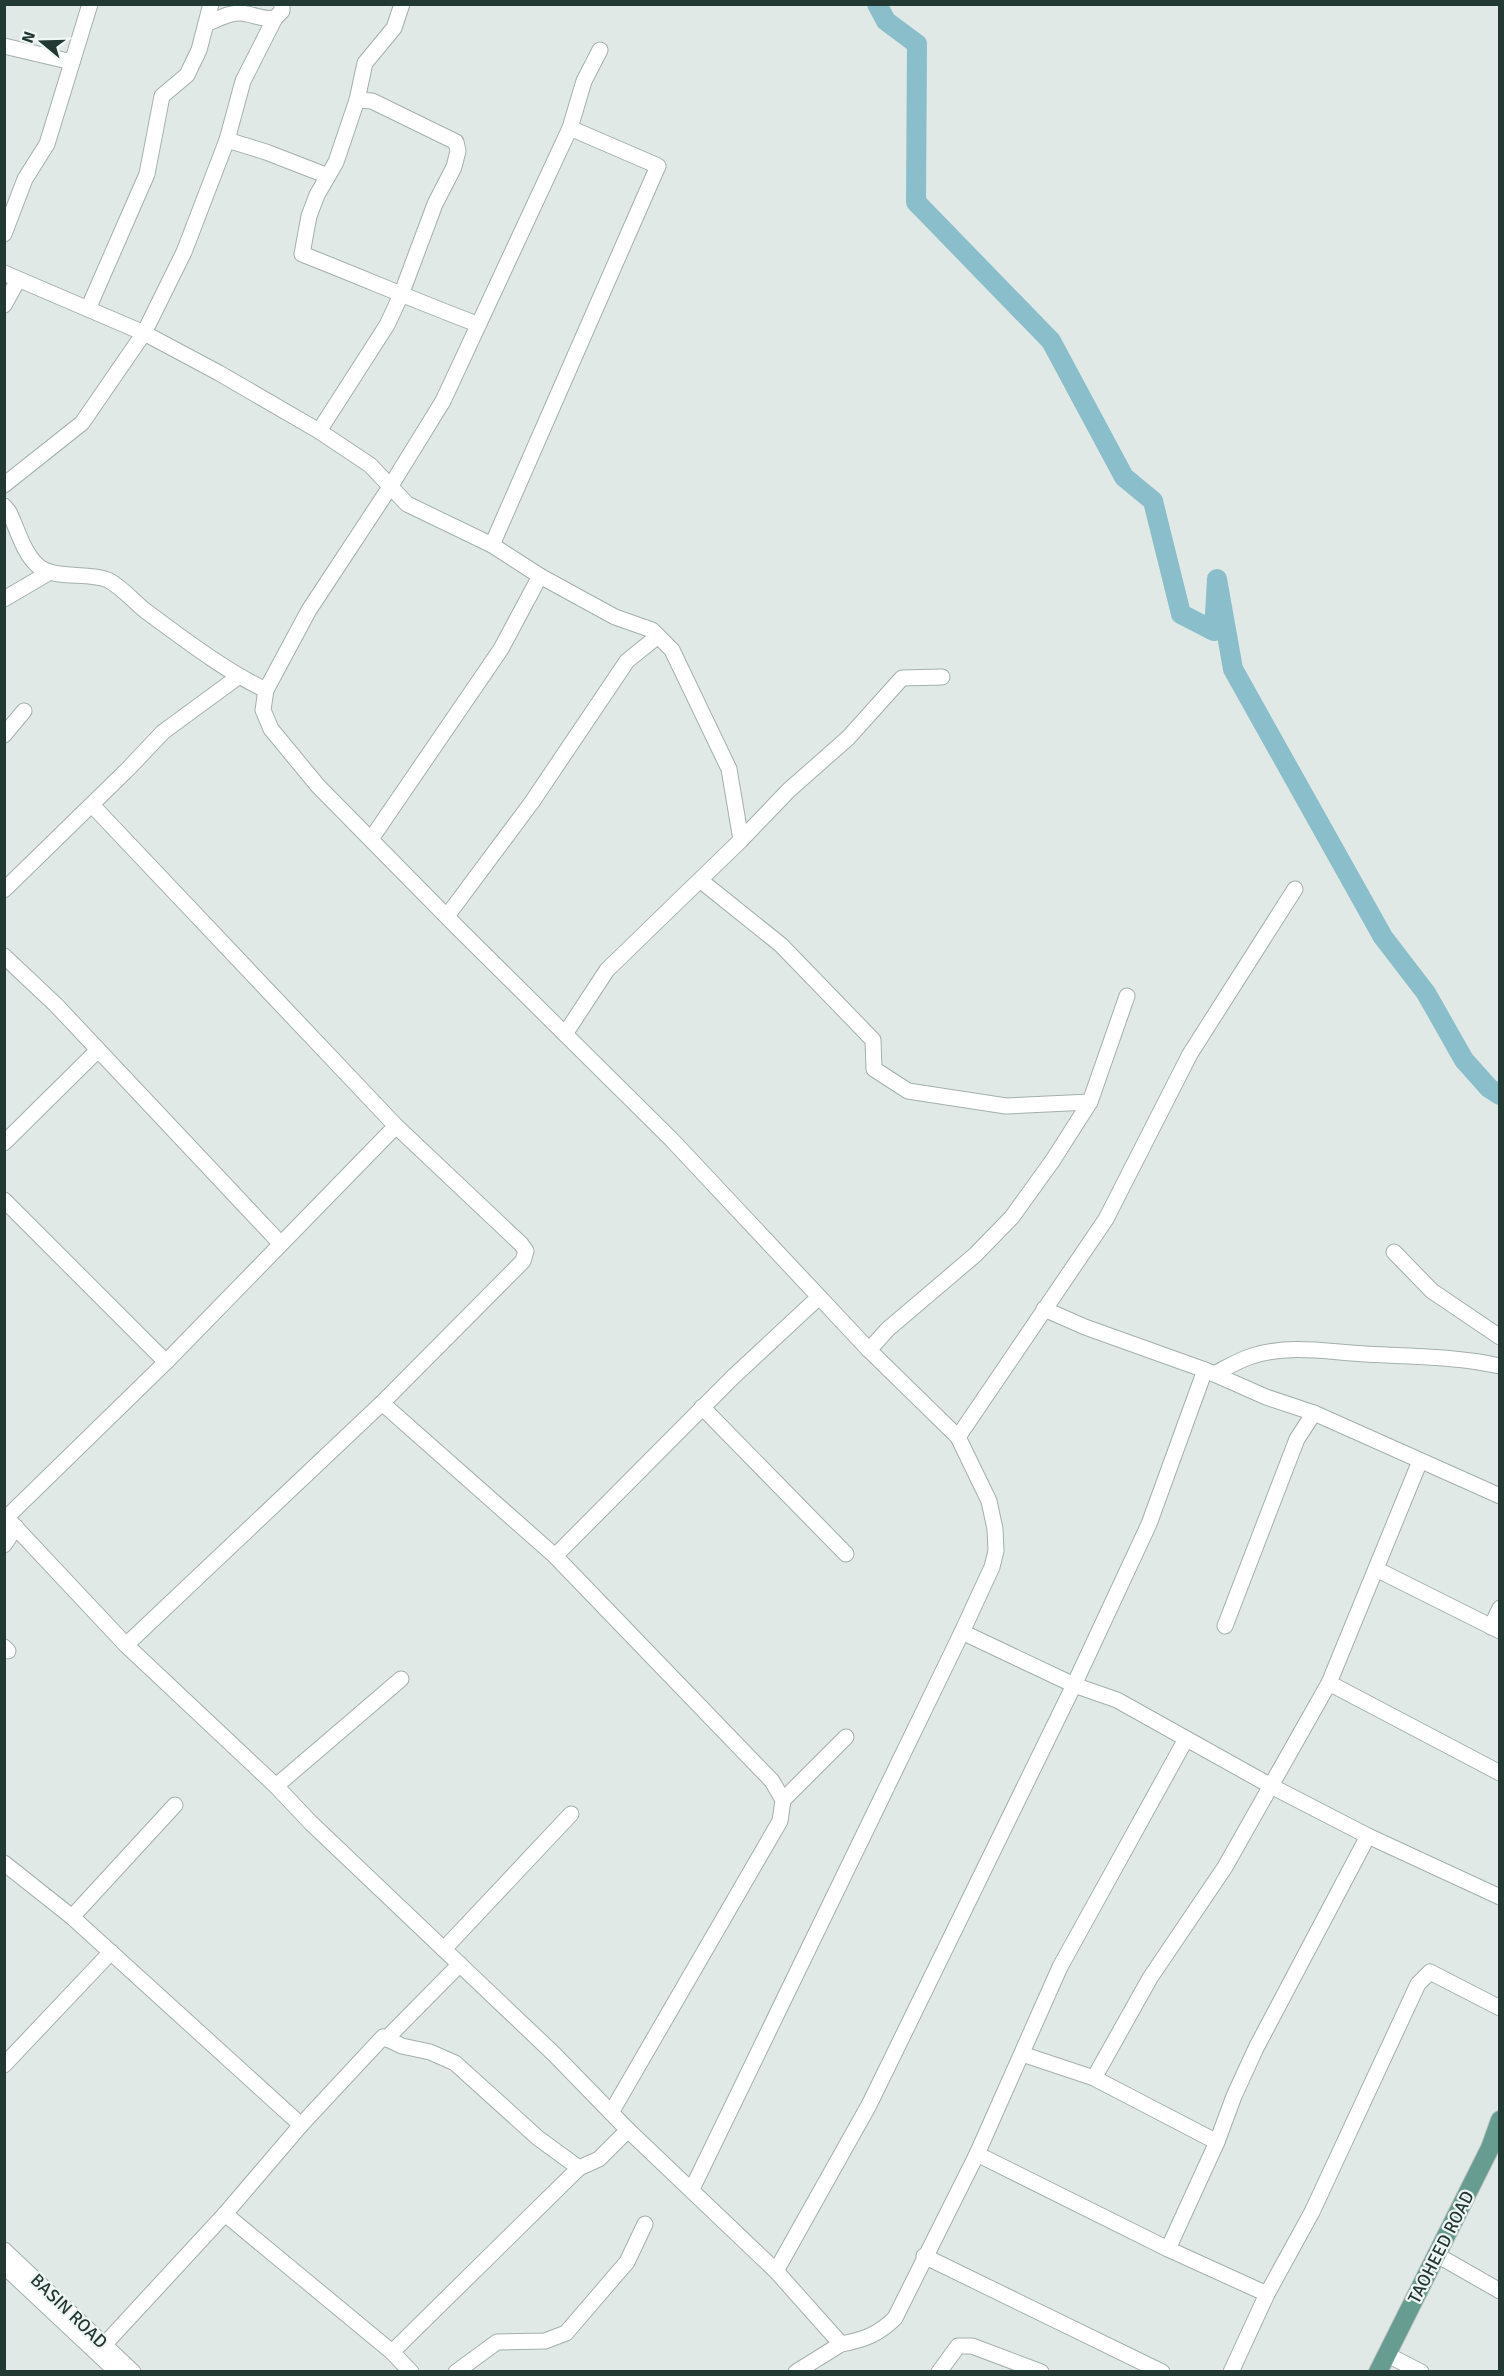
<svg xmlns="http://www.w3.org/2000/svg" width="1504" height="2376" font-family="Signika,sans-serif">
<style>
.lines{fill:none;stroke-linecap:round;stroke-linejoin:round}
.river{stroke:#8bbecb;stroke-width:20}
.minor-casing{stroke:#a3b0ac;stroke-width:17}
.major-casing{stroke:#bdc3c2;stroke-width:20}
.minor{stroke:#fff;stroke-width:15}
.major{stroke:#679c91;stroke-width:18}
.labels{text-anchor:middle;stroke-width:4.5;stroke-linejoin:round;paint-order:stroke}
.street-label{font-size:18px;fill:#223833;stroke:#f0f6f3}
</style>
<rect width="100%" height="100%" fill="#e0e9e5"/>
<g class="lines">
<polyline class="river" points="877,4 886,21 917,44 916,202 1051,341 1124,477 1153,501 1181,614 1214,631 1217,579 1233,669 1383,937 1426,993 1464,1060 1489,1088 1500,1095"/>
<g class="minor-casing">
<g id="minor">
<path d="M402 4 394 28 365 63 357 100 336 162 317 195 309 216 302 254C361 277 418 302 477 324"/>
<path d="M206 24C218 19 233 10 247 14 258 16 263 20 275 18L282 11V4"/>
<polyline points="4,46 72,62"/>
<polyline points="570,128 443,401 390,487 309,610 266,690 263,710 271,729 318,786 458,928 672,1140 869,1350 958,1437 989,1501 995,1529 996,1551 992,1567 962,1632 692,2189"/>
<polyline points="227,140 266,152 328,176"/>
<polyline points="4,234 25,179 47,144 90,4"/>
<polyline points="4,273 144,333 219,373 319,431 370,465 407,504 492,545 540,576 615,617 652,630 672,650 729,769 741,840"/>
<polyline points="4,305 18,280"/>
<polyline points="88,309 147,174 162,96 187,75 199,50 211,4"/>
<polyline points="319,431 387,325 401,295 435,204 454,167 458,151 456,142 372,101 357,100"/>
<polyline points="4,485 82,423 144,333 184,252 227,140 243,81 275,18"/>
<path d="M4 506 9 512C17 528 23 552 37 565 55 581 86 571 108 580 122 587 135 603 147 612 184 639 225 671 266 690"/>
<polyline points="492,545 658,166 570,128 584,81 600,50"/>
<polyline points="4,599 50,572"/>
<polyline points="4,735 24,711"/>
<polyline points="92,805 396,1126 521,1244 526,1251 523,1261 382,1403 126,1645"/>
<polyline points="371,839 501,649 540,576"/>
<polyline points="700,880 781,945 873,1040 874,1069 908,1091 1006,1106 1090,1102"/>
<polyline points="4,890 128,769 163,732 238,677"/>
<polyline points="447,916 532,802 627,661 658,636"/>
<polyline points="4,956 56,1005 280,1243"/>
<polyline points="565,1034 607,970 741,840 789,790 848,738 902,678 942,677"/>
<polyline points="4,1143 98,1050"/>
<polyline points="4,1200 166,1362"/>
<polyline points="1394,1252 1432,1291 1500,1337"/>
<polyline points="1044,1309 1085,1327 1205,1370 1266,1397 1314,1413 1500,1496"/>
<polyline points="869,1350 888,1329 975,1255 1012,1217 1053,1160 1090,1102 1127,996"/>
<path d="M1214 1374C1226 1368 1239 1360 1252 1356 1290 1344 1328 1352 1366 1354 1411 1357 1456 1356 1500 1366"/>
<polyline points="382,1403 555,1556 772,1781 783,1800 780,1821 612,2111"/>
<polyline points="702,1407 846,1554"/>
<polyline points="958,1437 1106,1219 1190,1054 1295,889"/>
<polyline points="4,1515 126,1645 276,1786 311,1823 554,2054 628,2130 776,2271 841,2344 796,2372"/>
<polyline points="7,1517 166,1362 396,1126"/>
<polyline points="4,1545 16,1527"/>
<polyline points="555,1556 733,1377 819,1297"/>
<polyline points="1376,1569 1500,1631"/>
<polyline points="1225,1626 1297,1439 1314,1413"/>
<polyline points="1491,1627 1500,1608"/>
<polyline points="962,1632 1074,1685 1117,1700 1271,1786 1368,1836 1500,1897"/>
<polyline points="4,1647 8,1651"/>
<polyline points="1329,1683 1500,1773"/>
<polyline points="276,1786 401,1679"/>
<polyline points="783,1800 846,1737"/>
<polyline points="4,1863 72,1917 301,2125"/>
<polyline points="72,1917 175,1805"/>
<polyline points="444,1949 571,1814"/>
<polyline points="386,2039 460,1964"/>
<polyline points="1022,2054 1094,2078 1217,2142"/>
<polyline points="4,2065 111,1952"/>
<polyline points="1094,2078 1150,1978 1225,1867 1329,1683 1420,1461"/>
<polyline points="977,2154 1168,2249 1267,2294"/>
<polyline points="225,2214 392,2352 411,2372"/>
<polyline points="1168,2249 1217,2142 1234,2096 1256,2048 1368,1836"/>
<polyline points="4,2250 133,2372"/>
<polyline points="1437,2255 1500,2291"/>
<polyline points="924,2256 1162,2372"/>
<polyline points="4,2266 117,2372"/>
<polyline points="776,2271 869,2105 1074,1685 1149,1524 1205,1370"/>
<path d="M841 2344C864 2340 879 2334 895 2318L977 2154 1060 1967 1186 1739"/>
<polyline points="104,2345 225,2214 301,2125 383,2037 402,2046 430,2052 455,2063 538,2138 579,2168"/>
<polyline points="392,2352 579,2168 599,2159 628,2130"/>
<polyline points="1386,2354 1421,2372"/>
<polyline points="456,2372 497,2342 545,2341 566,2333 627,2262 645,2224"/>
<polyline points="939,2372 958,2346 972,2346 1041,2372"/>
<polyline points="1231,2372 1267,2294 1312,2212 1418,1984 1430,1972 1500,2008"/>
</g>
</g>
<g class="major-casing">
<polyline id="major" points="1378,2372 1490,2148 1500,2120"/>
</g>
<use href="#minor" class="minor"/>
<use href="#major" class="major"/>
</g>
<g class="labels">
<g class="street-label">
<text transform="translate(1441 2247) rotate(-63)" y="6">TAOHEED ROAD</text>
<text transform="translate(69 2311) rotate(44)" y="6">BASIN ROAD</text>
</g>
</g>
<rect width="1504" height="2376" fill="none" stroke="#223833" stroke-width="12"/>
<g transform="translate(42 42) rotate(289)" stroke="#f0f6f3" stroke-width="4.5" paint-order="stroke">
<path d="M0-4.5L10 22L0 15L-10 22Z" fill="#223833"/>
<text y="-9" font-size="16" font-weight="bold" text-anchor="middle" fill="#223833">N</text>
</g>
</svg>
